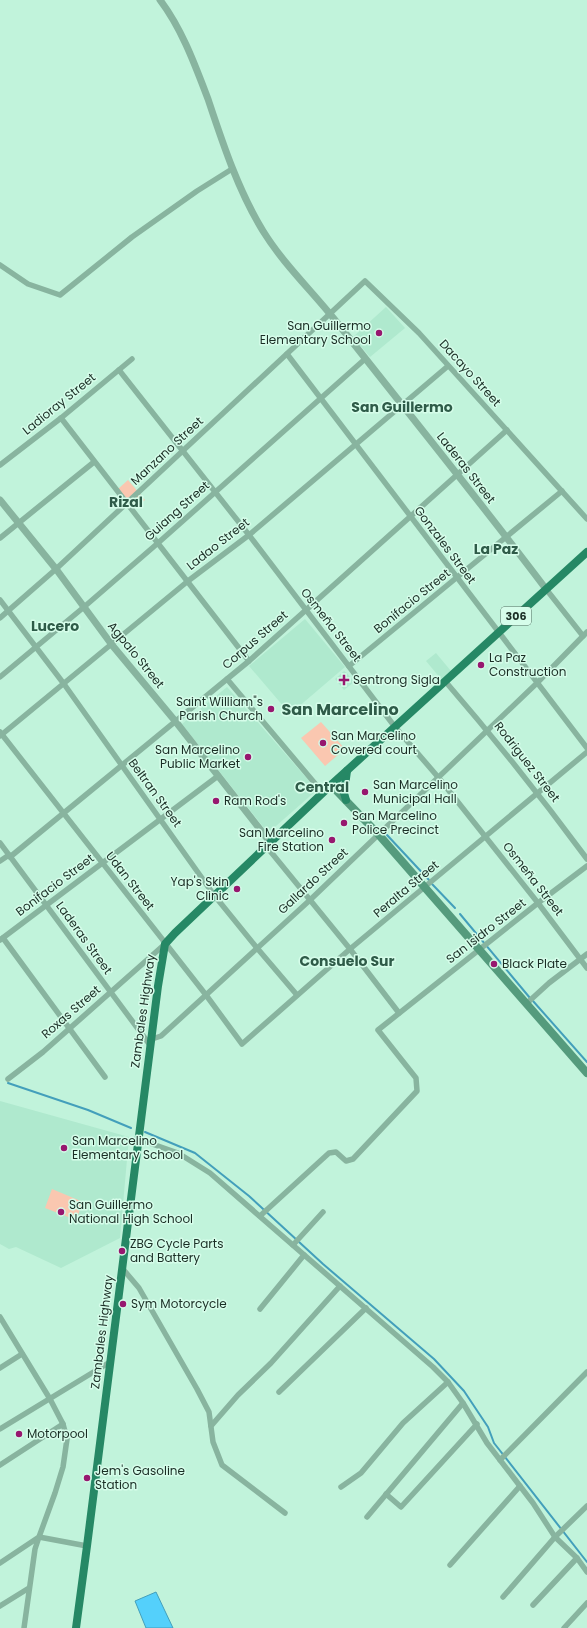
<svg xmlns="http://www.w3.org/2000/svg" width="587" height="1628" font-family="Poppins,sans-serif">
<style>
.built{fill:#afe9ce}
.green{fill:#fac7b0}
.water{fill:#54d0fb;stroke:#439fbb}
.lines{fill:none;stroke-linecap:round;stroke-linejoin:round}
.stream{stroke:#439fbb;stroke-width:2}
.minor{stroke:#88b49f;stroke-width:5.5}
.tertiary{stroke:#88b49f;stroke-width:7}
.secondary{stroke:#559b7d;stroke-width:8}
.primary{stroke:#268865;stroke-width:8}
.poi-dot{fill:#97176f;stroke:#d6fdea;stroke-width:1.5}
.labels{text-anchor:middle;stroke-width:3;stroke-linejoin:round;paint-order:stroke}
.shield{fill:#d6fdea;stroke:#526c60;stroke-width:1}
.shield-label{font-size:11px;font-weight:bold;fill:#1a2e25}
.poi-label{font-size:12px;fill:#1a2e25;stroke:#d6fdea;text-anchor:start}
.street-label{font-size:12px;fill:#1a2e25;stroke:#d6fdea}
.quarter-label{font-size:14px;font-weight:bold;fill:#2e5b48;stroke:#d6fdea}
.district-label{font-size:16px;font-weight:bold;fill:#2e5b48;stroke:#d6fdea}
</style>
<rect width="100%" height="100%" fill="#c1f3db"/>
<g class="built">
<polygon points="386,307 405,328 370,357 353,337"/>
<polygon points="305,619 345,667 290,714 249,666"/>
<polygon points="436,653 451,671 441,679 426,661"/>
<polygon points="344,671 347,673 354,682 344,690 335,679"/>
<polygon points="227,687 317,790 268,833 182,724"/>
<polygon points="0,1101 129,1137 120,1238 61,1268 16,1247 9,1249 0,1244"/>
</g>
<g class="green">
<polygon points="128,480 145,500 135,508 118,489"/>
<polygon points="321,722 345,749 325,766 301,738"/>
<polygon points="52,1189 83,1202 76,1220 45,1208"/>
</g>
<polygon class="water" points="156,1592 173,1628 146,1628 135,1601"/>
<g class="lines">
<g class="stream">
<polyline points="387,835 429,880"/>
<polyline points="432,884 455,908"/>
<polyline points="460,914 530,998"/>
<polyline points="533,1001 587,1062"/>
<polyline points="8,1083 88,1110 131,1128"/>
<polyline points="145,1132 195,1153 249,1196 323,1264 434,1359 464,1391 488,1427 494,1443 587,1562"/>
</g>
<g class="minor">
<polyline points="0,265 28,284 60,295 132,237 197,191 232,169"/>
<polyline points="287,354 587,748"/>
<polyline points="119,370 249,535 395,727 438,777 538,903 587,968"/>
<polyline points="61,418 249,661"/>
<polyline points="0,465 61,418 132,359"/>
<polyline points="0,538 94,462"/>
<polyline points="546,589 583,636"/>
<polyline points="0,600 64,684 214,895 257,948 297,995"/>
<polyline points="0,618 56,569 365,281 419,333 587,519"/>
<polyline points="349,666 562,491"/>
<polyline points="0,677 84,607 158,543 365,359"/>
<polyline points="227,679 323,793"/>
<path d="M445 681C495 739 542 798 587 859"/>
<polyline points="0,732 206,995 242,1044 350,949 587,752"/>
<polyline points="0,736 188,581 249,535 448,366"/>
<polyline points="0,843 150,1045"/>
<polyline points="266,846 350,949 399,1013"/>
<polyline points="10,857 249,661 507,430"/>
<polyline points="0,861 9,855"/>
<polyline points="3,938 105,1077"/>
<polyline points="0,940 218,776"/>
<polyline points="526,1004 549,983 587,954"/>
<polyline points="152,1039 161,1036 310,900 537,683 587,632"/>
<polyline points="8,1079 43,1052 165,944"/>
<polyline points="138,1139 178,1153 210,1173 433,1367 448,1382 463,1403 487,1443 533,1503 555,1537 577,1558 587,1572"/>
<polyline points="260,1216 329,1153 336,1152 346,1161 353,1159 417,1091 416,1078 378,1030 538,903 587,866"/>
<polyline points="293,1245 323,1212"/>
<polyline points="122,1268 139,1288 197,1389 209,1412 213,1442 222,1465 285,1513"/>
<polyline points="260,1309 304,1255"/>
<polyline points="0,1317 50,1399 63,1424 67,1439 63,1467 55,1493 39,1537 0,1563"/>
<polyline points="0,1368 22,1354"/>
<polyline points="279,1392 366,1308"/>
<polyline points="211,1426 238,1395 271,1363 340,1286"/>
<polyline points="0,1429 110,1362"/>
<polyline points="500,1460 587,1372"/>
<polyline points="0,1465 63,1424"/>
<polyline points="341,1487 361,1473 403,1423 448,1382"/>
<polyline points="386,1494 401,1507 477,1424"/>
<polyline points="367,1517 463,1403"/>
<polyline points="450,1565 520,1486"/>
<polyline points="503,1597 555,1537 587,1506"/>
<polyline points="533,1605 577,1558"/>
<polyline points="0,1606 29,1588"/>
<polyline points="24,1628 35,1549 39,1537 87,1546"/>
<polyline points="564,1628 587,1603"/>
</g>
<g class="tertiary">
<path d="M160 0C182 29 195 65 208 99 223 144 238 190 263 231 284 265 314 293 339 325 408 413 479 500 546 589"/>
<polyline points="0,500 56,569 112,645 176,722 270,842"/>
</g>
<polyline class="secondary" points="331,785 379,835 587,1073"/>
<g class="primary">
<polyline points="346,800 344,793 347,771"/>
<polyline points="76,1628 87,1546 158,986 165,944 175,933 331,785 587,552"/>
</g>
</g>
<g class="poi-dot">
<circle cx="379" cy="333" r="4"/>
<circle cx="481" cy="665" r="4"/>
<path d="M342 674h4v4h4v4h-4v4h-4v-4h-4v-4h4z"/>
<circle cx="271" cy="709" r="4"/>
<circle cx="323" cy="743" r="4"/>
<circle cx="248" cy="757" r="4"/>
<circle cx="365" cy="792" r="4"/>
<circle cx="216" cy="801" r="4"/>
<circle cx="344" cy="823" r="4"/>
<circle cx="332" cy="840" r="4"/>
<circle cx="237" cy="889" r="4"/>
<circle cx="494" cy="964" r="4"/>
<circle cx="64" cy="1148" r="4"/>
<circle cx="61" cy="1212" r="4"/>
<circle cx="122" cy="1251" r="4"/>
<circle cx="123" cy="1304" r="4"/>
<circle cx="19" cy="1434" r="4"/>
<circle cx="87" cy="1478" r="4"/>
</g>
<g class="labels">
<rect class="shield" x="501" y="607" width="30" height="18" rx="3"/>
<g class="shield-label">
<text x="516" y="620">306</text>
</g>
<g class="poi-label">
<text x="371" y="330" text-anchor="end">San Guillermo<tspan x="371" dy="14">Elementary School</tspan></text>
<text x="489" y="662">La Paz<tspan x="489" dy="14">Construction</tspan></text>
<text x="353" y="684">Sentrong Sigla</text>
<text x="263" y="706" text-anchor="end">Saint William"s<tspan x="263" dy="14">Parish Church</tspan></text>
<text x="331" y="740">San Marcelino<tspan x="331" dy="14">Covered court</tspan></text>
<text x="240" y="754" text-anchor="end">San Marcelino<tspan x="240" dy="14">Public Market</tspan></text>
<text x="373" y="789">San Marcelino<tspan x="373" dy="14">Municipal Hall</tspan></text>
<text x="224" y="805">Ram Rod's</text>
<text x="352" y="820">San Marcelino<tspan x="352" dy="14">Police Precinct</tspan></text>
<text x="324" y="837" text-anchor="end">San Marcelino<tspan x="324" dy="14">Fire Station</tspan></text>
<text x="229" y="886" text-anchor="end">Yap's Skin<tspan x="229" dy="14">Clinic</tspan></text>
<text x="502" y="968">Black Plate</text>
<text x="72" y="1145">San Marcelino<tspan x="72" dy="14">Elementary School</tspan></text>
<text x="69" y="1209">San Guillermo<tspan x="69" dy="14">National High School</tspan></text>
<text x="130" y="1248">ZBG Cycle Parts<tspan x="130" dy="14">and Battery</tspan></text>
<text x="131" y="1308">Sym Motorcycle</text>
<text x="27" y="1438">Motorpool</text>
<text x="95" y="1475">Jem's Gasoline<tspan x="95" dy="14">Station</tspan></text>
</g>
<g class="street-label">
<text transform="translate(470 373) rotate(48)" y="4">Dacayo Street</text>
<text transform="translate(59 404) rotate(-39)" y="4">Ladioray Street</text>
<text transform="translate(167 451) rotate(-43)" y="4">Manzano Street</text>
<text transform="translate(466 468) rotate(52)" y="4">Laderas Street</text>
<text transform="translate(177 511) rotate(-42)" y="4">Guiang Street</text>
<text transform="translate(218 544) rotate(-38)" y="4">Ladao Street</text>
<text transform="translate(445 545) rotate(53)" y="4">Gonzales Street</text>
<text transform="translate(412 601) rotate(-39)" y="4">Bonifacio Street</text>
<text transform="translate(331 625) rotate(52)" y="4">Osmeña Street</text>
<text transform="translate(255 640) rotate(-41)" y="4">Corpus Street</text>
<text transform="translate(136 655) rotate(51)" y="4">Agpalo Street</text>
<text transform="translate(527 762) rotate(52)" y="4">Rodriguez Street</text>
<text transform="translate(155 793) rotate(54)" y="4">Beltran Street</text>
<text transform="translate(533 879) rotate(52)" y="4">Osmeña Street</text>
<text transform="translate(130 881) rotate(52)" y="4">Udan Street</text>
<text transform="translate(313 881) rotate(-43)" y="4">Gallardo Street</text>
<text transform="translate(55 885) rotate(-37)" y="4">Bonifacio Street</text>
<text transform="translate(406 889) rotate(-40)" y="4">Peralta Street</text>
<text transform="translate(486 931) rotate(-38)" y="4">San Isidro Street</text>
<text transform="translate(84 938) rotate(54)" y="4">Laderas Street</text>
<text transform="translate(143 1011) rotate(-82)" y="4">Zambales Highway</text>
<text transform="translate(71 1012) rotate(-41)" y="4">Roxas Street</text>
<text transform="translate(102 1332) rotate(-83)" y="4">Zambales Highway</text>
</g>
<g class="quarter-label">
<text x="402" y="412">San Guillermo</text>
<text x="126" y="507">Rizal</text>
<text x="496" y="554">La Paz</text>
<text x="55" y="631">Lucero</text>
<text x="322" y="792">Central</text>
<text x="347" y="966">Consuelo Sur</text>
</g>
<g class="district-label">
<text x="340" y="715">San Marcelino</text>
</g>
</g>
</svg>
